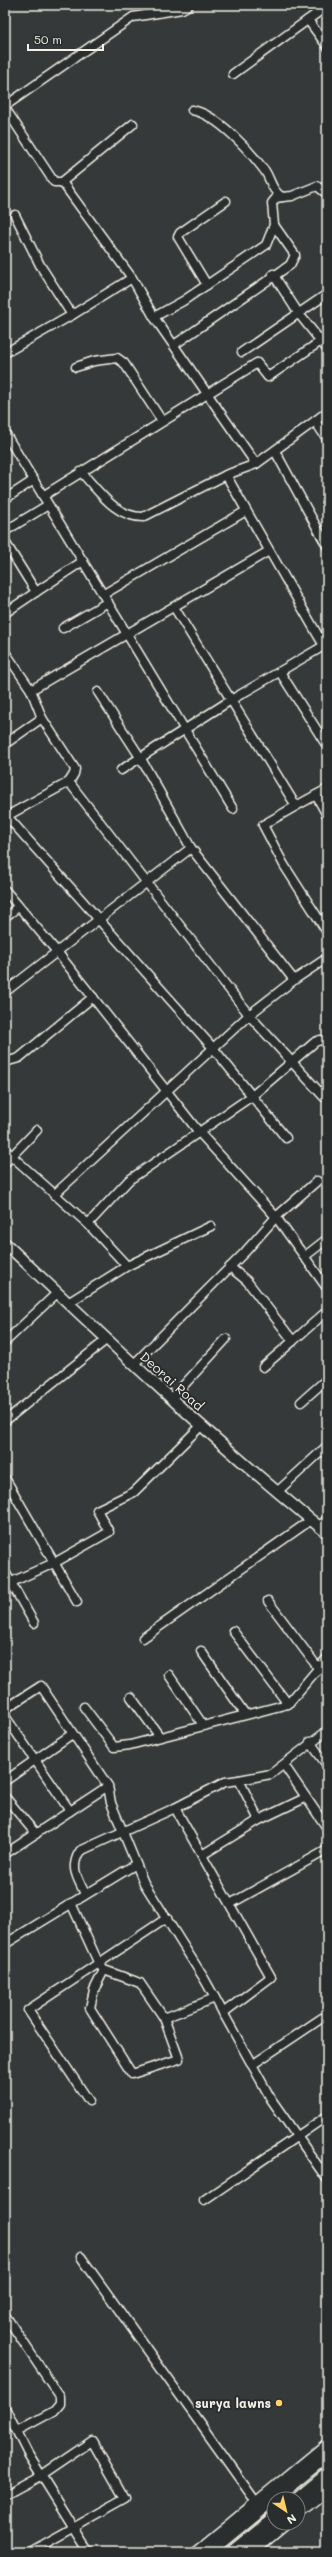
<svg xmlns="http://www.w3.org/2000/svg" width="332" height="2557" font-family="Mali,sans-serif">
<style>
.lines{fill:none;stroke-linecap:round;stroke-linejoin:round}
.minor-casing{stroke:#f4f1e8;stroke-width:11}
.tertiary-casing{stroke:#f4f1e8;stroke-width:13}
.trunk-casing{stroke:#f4f1e8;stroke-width:17}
.minor{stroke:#2a2d2e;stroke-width:8}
.tertiary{stroke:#2a2d2e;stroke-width:10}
.trunk{stroke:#2a2d2e;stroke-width:14}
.poi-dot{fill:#ffd166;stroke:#2a2d2e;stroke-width:1.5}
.labels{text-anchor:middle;stroke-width:4;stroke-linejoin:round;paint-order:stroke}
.street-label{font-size:13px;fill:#f4f1e8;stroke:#2a2d2e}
.poi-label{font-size:13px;font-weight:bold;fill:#f4f1e8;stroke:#2a2d2e;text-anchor:end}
</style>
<rect width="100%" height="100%" fill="#363939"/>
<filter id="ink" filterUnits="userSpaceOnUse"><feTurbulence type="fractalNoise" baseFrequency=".025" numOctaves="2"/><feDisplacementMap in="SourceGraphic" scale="8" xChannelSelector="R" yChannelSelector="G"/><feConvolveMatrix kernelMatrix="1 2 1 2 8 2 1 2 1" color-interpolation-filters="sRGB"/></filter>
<g filter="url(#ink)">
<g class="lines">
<g class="minor-casing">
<g id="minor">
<polyline points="308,20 327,46"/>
<polyline points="233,74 327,6"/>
<polyline points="5,106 133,17 182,9 189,5"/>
<polyline points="5,108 54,182 62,182 133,124"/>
<path d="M192 110C218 115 249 150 265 171 271 180 271 190 282 197L292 196 317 186 327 194"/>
<polyline points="62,182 132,278 154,317 256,464"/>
<polyline points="15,215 40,265 72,315 132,278"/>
<polyline points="273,274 299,314 327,349"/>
<polyline points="207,285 178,237 180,233 226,201"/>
<polyline points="154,317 183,301 266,245 274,225 272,203 276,198 282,197"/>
<polyline points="174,345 290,265 295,255 274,225"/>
<polyline points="242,352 327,294"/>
<polyline points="5,353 72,315"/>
<polyline points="76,367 94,361 117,358 124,363 162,421"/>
<polyline points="315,421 327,412"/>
<polyline points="5,433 233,809"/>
<polyline points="275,451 327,546"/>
<path d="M81 472C99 491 115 517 143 517L226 475 256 464 315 421 327 439"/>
<polyline points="226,475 324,646"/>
<polyline points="43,496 257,363 268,377 327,337"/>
<polyline points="5,499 34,480"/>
<polyline points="5,531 48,505"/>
<polyline points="5,542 36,592 83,561"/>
<polyline points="104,594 246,511"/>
<polyline points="174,607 296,806 263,825 284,865 327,932"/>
<polyline points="5,613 36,592"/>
<polyline points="63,628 108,602"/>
<polyline points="5,652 31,690"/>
<polyline points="280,672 327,746"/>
<polyline points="98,692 140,757 191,848"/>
<polyline points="5,744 42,718"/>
<polyline points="121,770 231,700 327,644"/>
<polyline points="69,782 249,1015 324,1097"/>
<polyline points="316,795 327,815"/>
<polyline points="296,806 327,789"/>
<polyline points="5,814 214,1049 286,1138"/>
<polyline points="5,817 69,782 74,774 75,769 42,718 31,690 269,551"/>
<polyline points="5,890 58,953 198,1131 276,1217 327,1288"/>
<polyline points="5,917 18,907"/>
<polyline points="5,992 191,848 294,980"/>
<polyline points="5,1062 19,1058 93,997"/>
<polyline points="5,1150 88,1224 127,1266 68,1303"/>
<polyline points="5,1163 37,1130"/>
<polyline points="54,1195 249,1015 294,980 327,958"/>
<polyline points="88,1224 129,1180 252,1096 315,1042 320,1040 327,1042"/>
<polyline points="304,1257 327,1239"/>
<polyline points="127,1266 211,1226"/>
<polyline points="230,1267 247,1281 293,1341 327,1311"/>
<polyline points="5,1342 57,1293"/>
<polyline points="134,1364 245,1252 276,1217 317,1181"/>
<polyline points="263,1367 293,1341"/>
<polyline points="172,1398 226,1339"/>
<polyline points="301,1402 327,1379"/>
<polyline points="5,1421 106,1340"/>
<polyline points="5,1478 77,1602"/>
<polyline points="277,1492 327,1446"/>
<polyline points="319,1526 327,1520"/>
<polyline points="5,1572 34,1623"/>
<polyline points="5,1585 56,1562 109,1532 97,1510 134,1492 202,1425"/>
<polyline points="268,1601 319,1669"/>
<polyline points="233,1631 288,1704"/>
<polyline points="143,1638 311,1520"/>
<polyline points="201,1651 245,1714"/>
<polyline points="169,1675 203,1725"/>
<polyline points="131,1697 160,1737"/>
<polyline points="84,1707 114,1747 130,1745 288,1704 327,1658"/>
<polyline points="5,1709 41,1686 108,1786 111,1803 144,1883 205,1980 271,2099 327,2179"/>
<polyline points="5,1716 70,1811"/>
<polyline points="310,1742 327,1765"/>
<polyline points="284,1765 327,1828"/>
<polyline points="5,1781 72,1734"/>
<polyline points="5,1797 36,1834"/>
<polyline points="175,1808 271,1977 223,2013"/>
<polyline points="259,1820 305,1798"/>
<polyline points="5,1854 108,1786"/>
<polyline points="202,1855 259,1820 239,1780 271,1774 327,1731"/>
<path d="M85 1894C78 1878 69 1868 80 1851L175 1808 225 1782 239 1780"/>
<polyline points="71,1903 99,1964 104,1970 140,1983 164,2018 215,1998"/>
<polyline points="230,1904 327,1850"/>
<polyline points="5,1944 136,1864"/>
<polyline points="104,1970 94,1990 90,2008 132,2074 179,2059 164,2018"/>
<polyline points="252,2065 322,2018"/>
<polyline points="89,2101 28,2010 167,1918"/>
<polyline points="204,2200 327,2116"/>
<polyline points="81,2257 259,2506"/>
<polyline points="5,2315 60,2397 60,2404 54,2411 17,2431"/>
<polyline points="5,2408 28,2454 89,2552"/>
<polyline points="5,2495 42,2475 92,2441 125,2499 30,2552"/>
</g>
</g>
<g class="tertiary-casing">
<g id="tertiary">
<path d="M5 1243C110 1343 215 1442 327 1533"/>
<polyline points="298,2514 327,2491"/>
<polyline points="196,2552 327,2444"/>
<polyline points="252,2552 287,2523"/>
</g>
</g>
<g class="trunk-casing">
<g id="trunk">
<polyline points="298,2500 327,2476"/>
<polyline points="207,2552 327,2454"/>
<polyline points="234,2552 274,2519"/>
</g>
</g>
<use href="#minor" class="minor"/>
<use href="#tertiary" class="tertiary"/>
<use href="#trunk" class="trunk"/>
</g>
</g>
<circle class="poi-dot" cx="279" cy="2403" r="4"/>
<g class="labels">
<g class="street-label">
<text transform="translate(172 1381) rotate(42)" y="5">Deorai Road</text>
</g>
<g class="poi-label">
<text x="271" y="2408">surya lawns</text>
</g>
</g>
<rect width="332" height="2557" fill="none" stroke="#2a2d2e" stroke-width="20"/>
<rect x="10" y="10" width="312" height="2537" fill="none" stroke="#f4f1e8" stroke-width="1.5" filter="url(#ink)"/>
<g transform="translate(286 2511) rotate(145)"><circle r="19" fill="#2a2d2e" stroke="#7b7b78"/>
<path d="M0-3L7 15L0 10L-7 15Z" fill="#ffd166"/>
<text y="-6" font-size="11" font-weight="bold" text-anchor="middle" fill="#f4f1e8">N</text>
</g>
<path d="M28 44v6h75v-6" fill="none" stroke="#f4f1e8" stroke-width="2"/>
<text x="34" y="44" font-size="12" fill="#f4f1e8" stroke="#2a2d2e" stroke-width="3" paint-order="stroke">50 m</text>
</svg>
